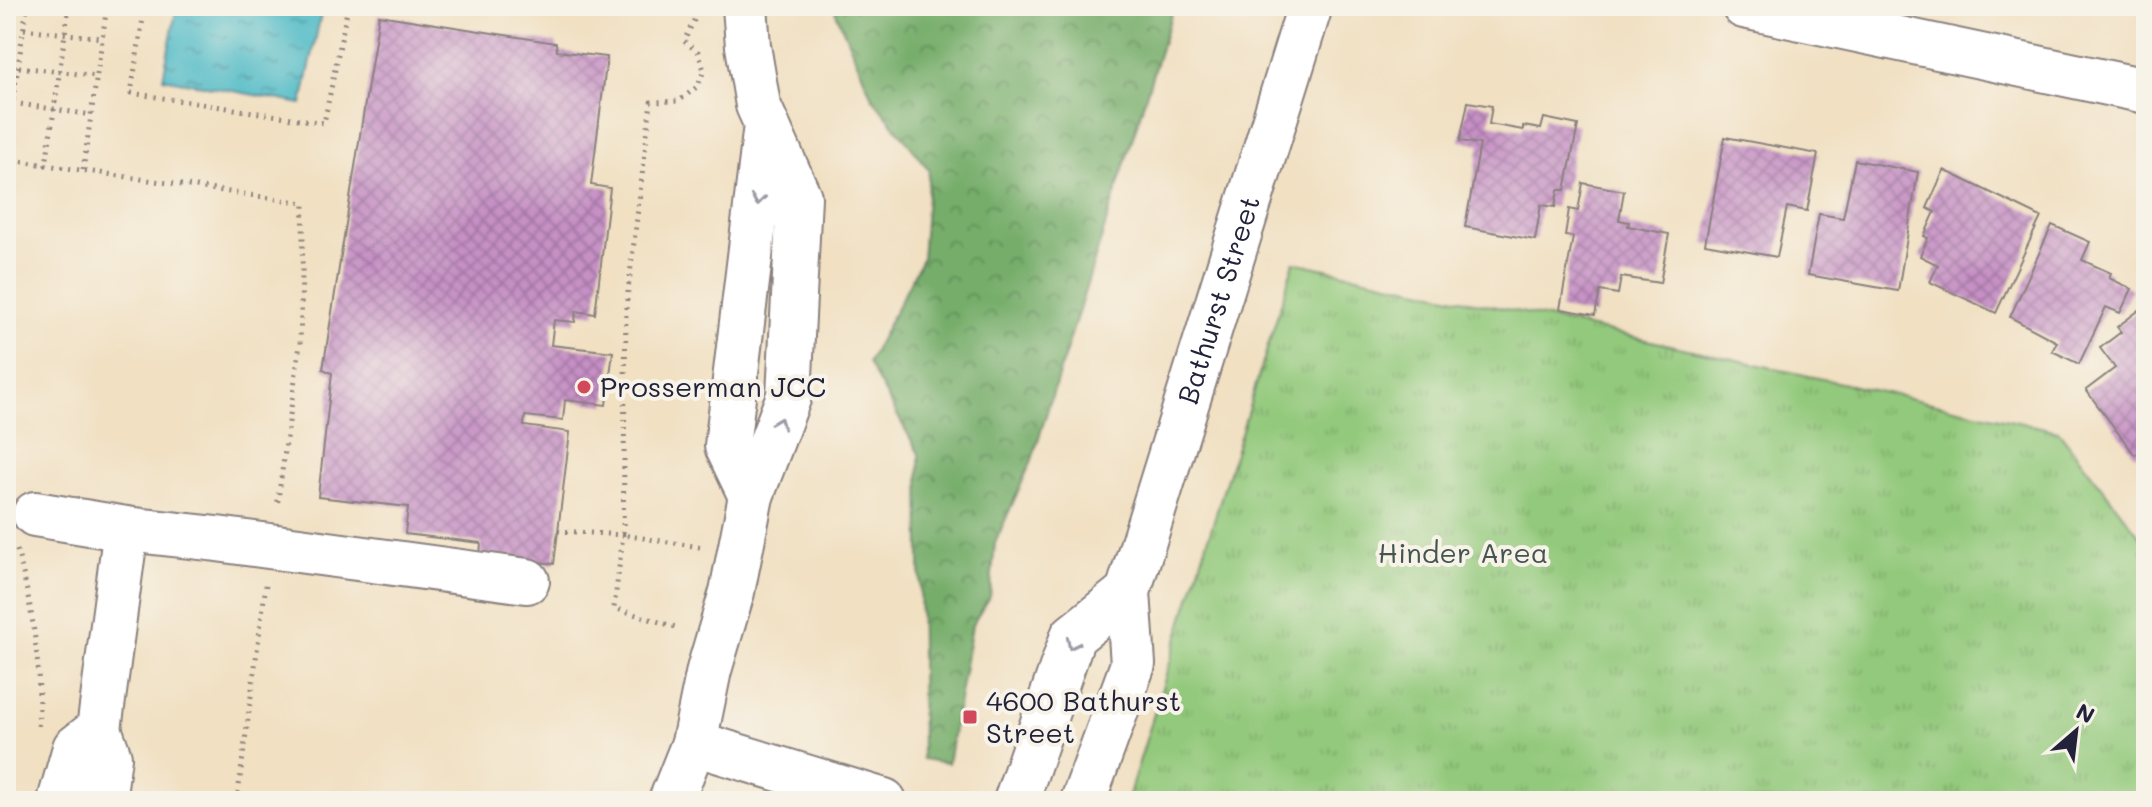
<svg xmlns="http://www.w3.org/2000/svg" width="2152" height="807" font-family="Mali,sans-serif">
<style>
.forest{fill:url(#forest-crowns);stroke:#4c6853;stroke-width:2}
.park{fill:url(#park-tufts);stroke:#5a765b;stroke-width:2}
.water{fill:url(#water-ripples);stroke:#386e80;stroke-width:2}
.building{fill:url(#building-cross-hatch)}
.lines{fill:none;stroke-linecap:round;stroke-linejoin:round}
.minor-casing{stroke:#8a817e;stroke-width:48}
.major-casing{stroke:#8a817e;stroke-width:48}
.path{stroke:#8a817e;stroke-width:5;stroke-dasharray:2 6;stroke-linecap:butt}
.minor{stroke:#fff;stroke-width:44}
.major{stroke:#fff;stroke-width:44}
.oneway{stroke:#9c9ca7}
.poi-dot{fill:#d1495b;stroke:#f7f3e8;stroke-width:3}
.labels{text-anchor:middle;stroke-width:8;stroke-linejoin:round;paint-order:stroke}
.street-label{font-size:28px;fill:#22223b;stroke:#f7f3e8}
.poi-label{font-size:28px;fill:#22223b;stroke:#f7f3e8;text-anchor:start}
.park-label{font-size:28px;fill:#44544e;stroke:#f7f3e8}
</style>
<defs>
<pattern id="forest-crowns" width="20" height="18" patternUnits="userSpaceOnUse" patternTransform="scale(2)"><rect width="20" height="18" fill="#76ad6b"/><path d="M2 6a3 3 0 1 1 6 0M12 15a3 3 0 1 1 6 0" fill="none" stroke="#608c59"/></pattern>
<pattern id="park-tufts" width="24" height="20" patternUnits="userSpaceOnUse" patternTransform="scale(2)"><rect width="24" height="20" fill="#93c97b"/><path d="M3 7l-1-3M5 7V3M7 7l1-3M15 17l-1-3M17 17v-4M19 17l1-3" fill="none" stroke="#7eac6b"/></pattern>
<pattern id="water-ripples" width="26" height="14" patternUnits="userSpaceOnUse" patternTransform="scale(2)"><rect width="26" height="14" fill="#4dbac6"/><path d="M2 4q2-2 4 0t4 0M15 11q2-2 4 0t4 0" fill="none" stroke="#4097a2"/></pattern>
<pattern id="building-cross-hatch" width="8" height="8" patternUnits="userSpaceOnUse" patternTransform="scale(2)"><rect width="8" height="8" fill="#c690c5"/><path d="M0 0l8 8M0 8l8-8" fill="none" stroke="#a075a1"/></pattern>
</defs>
<rect width="100%" height="100%" fill="#f7f3e8"/>
<filter id="ink" filterUnits="userSpaceOnUse"><feTurbulence type="fractalNoise" baseFrequency=".0125" numOctaves="2"/><feDisplacementMap in="SourceGraphic" scale="16" xChannelSelector="R" yChannelSelector="G"/><feConvolveMatrix kernelMatrix="1 2 1 2 8 2 1 2 1" color-interpolation-filters="sRGB"/></filter>
<filter id="wash" filterUnits="userSpaceOnUse"><feTurbulence type="fractalNoise" baseFrequency=".006" numOctaves="4" result="noise"/><feDisplacementMap in="SourceGraphic" scale="32" xChannelSelector="R" yChannelSelector="G"/><feGaussianBlur stdDeviation="1.8" result="paint"/><feColorMatrix in="noise" values="0 0 0 0 0 0 0 0 0 0 0 0 0 0 0 0 0 1.4 0 .05"/><feComposite in="paint" operator="in"/></filter>
<g filter="url(#wash)">
<rect width="100%" height="100%" fill="#f1e0c2"/>
<polygon class="forest" points="833,6 1174,6 1032,460 995,543 990,597 972,625 948,763 922,759 919,454 868,363 922,259 929,170 872,97"/>
<polygon class="park" points="1294,262 2058,431 2146,544 2146,801 1127,801"/>
<polygon class="water" points="177,6 306,6 322,9 302,104 163,78"/>
<g id="blocks">
<g class="building">
<polygon points="379,15 556,43 557,51 607,57 591,185 610,188 595,314 576,311 575,322 554,320 551,345 613,352 606,405 565,400 563,420 525,416 524,426 570,432 554,564 480,555 481,543 405,534 408,507 318,497 332,373 323,369"/>
<polygon points="1468,102 1492,106 1489,124 1523,130 1523,126 1541,129 1544,118 1578,125 1565,190 1558,190 1555,207 1541,205 1535,240 1465,227 1480,144 1460,141"/>
<polygon points="1725,137 1818,154 1807,211 1787,207 1777,257 1705,244"/>
<polygon points="1855,160 1918,172 1898,291 1808,275 1819,214 1843,218"/>
<polygon points="1944,170 2041,217 1996,313 1930,282 1938,265 1920,256 1928,238 1924,236 1935,212 1927,208"/>
<polygon points="1583,183 1624,191 1619,220 1629,222 1628,226 1669,234 1660,283 1621,277 1618,294 1600,291 1595,315 1560,309 1573,237 1565,236 1569,209 1578,211"/>
<polygon points="2052,225 2090,242 2082,260 2111,273 2109,278 2132,289 2120,313 2106,307 2079,364 2052,351 2057,342 2010,317"/>
<polygon points="2146,305 2146,447 2135,455 2086,390 2115,368 2100,348 2121,332 2117,327"/>
</g>
</g>
</g>
<g filter="url(#ink)">
<use href="#blocks" fill-opacity="0" stroke="#8a817e" stroke-width="2"/>
<g class="lines">
<g class="minor-casing">
<g id="minor">
<polyline points="1744,6 2146,91"/>
<polyline points="751,496 727,446 766,125"/>
<polyline points="35,514 126,529 217,539 527,581"/>
<polyline points="694,743 709,670 732,592 751,496 789,396 799,197 758,105 748,46 745,6"/>
<polyline points="60,801 75,748 99,729"/>
<polyline points="103,801 109,757 99,729 126,529"/>
<polyline points="671,801 694,743 884,801"/>
</g>
</g>
<g class="major-casing">
<g id="major">
<polyline points="1016,801 1073,636 1128,592"/>
<path id="s1" d="M1083 801 1133 664 1128 592 1310 6"/>
</g>
</g>
<g class="path">
<polyline points="69,6 46,165 304,203 300,344 277,507"/>
<polyline points="145,6 131,93 324,123 348,6"/>
<polyline points="24,29 102,38"/>
<polyline points="19,67 97,76"/>
<polyline points="13,103 92,115"/>
<polyline points="6,147 27,6"/>
<polyline points="6,159 46,165"/>
<polyline points="83,170 107,6"/>
<polyline points="558,531 623,535 614,608 679,628"/>
<polyline points="700,547 623,535 626,308 651,102 679,101 698,86 704,70 698,52 684,41 701,6"/>
<path d="M17 550C33 609 42 668 38 730"/>
<polyline points="237,801 266,584"/>
</g>
<use href="#minor" class="minor"/>
<use href="#major" class="major"/>
</g>
<defs><path id="oneway-chevron" d="M-2-3.5L2.5 0L-2 3.5" fill="none" stroke-width="1.6" stroke-linecap="round" stroke-linejoin="round" transform="scale(2)"/></defs>
<g class="oneway">
<use href="#oneway-chevron" transform="translate(758 200) rotate(97)"/>
<use href="#oneway-chevron" transform="translate(779 423) rotate(-69)"/>
<use href="#oneway-chevron" transform="translate(1072 644) rotate(116)"/>
</g>
</g>
<g class="poi-dot">
<circle cx="584" cy="387" r="8"/>
<rect x="962" y="709" width="16" height="16" rx="4"/>
</g>
<g class="labels">
<g class="street-label">
<text dy="10" stroke="none"><textPath href="#s1" startOffset="524">Bathurst Street</textPath></text>
</g>
<g class="poi-label">
<text x="600" y="397">Prosserman JCC</text>
<text x="986" y="711">4600 Bathurst<tspan x="986" dy="32">Street</tspan></text>
</g>
<g class="park-label">
<text x="1463" y="563">Hinder Area</text>
</g>
</g>
<rect width="2152" height="807" fill="none" stroke="#f7f3e8" stroke-width="32"/>
<g transform="translate(2076 731) rotate(28)" stroke="#f7f3e8" stroke-width="6" paint-order="stroke">
<path d="M0-6L14 30L0 20L-14 30Z" fill="#22223b"/>
<text y="-12" font-size="22" font-weight="bold" text-anchor="middle" fill="#22223b">N</text>
</g>
</svg>
